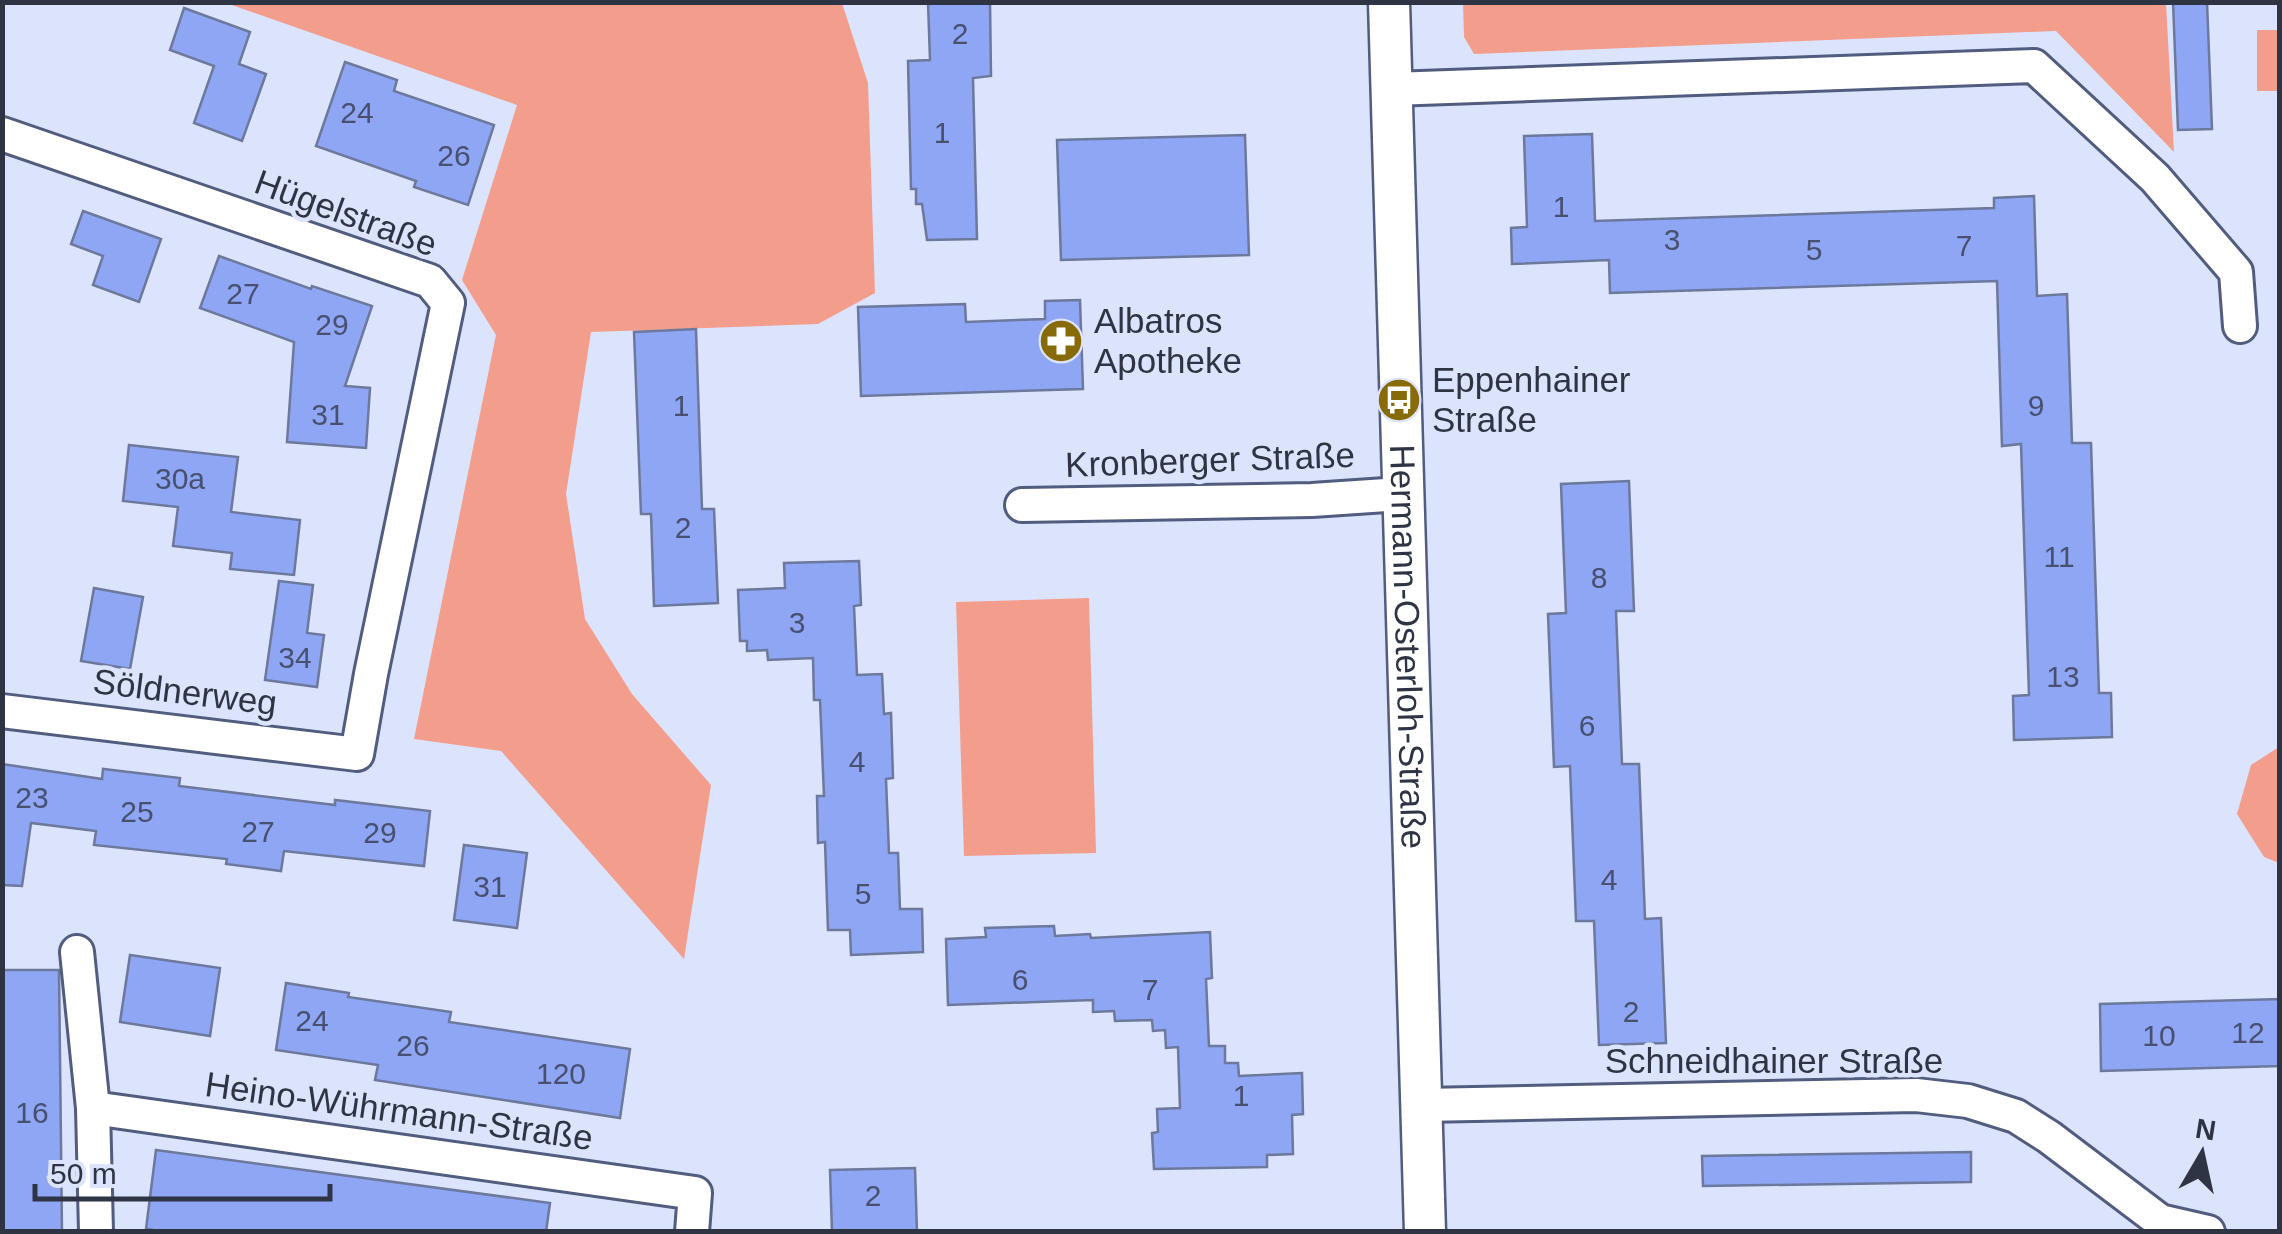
<svg xmlns="http://www.w3.org/2000/svg" width="2282" height="1234" font-family="Arial,sans-serif">
<style>
.green{fill:#f39d8d}
.building{fill:#8fa6f5;stroke:#6c789c;stroke-width:2.5}
.lines{fill:none;stroke-linecap:round;stroke-linejoin:round}
.minor-casing{stroke:#515c7e;stroke-width:38}
.tertiary-casing{stroke:#515c7e;stroke-width:45}
.minor{stroke:#fff;stroke-width:32}
.tertiary{stroke:#fff;stroke-width:40}
.labels{text-anchor:middle;stroke-width:9;stroke-linejoin:round;paint-order:stroke}
.number-label{font-size:30px;fill:#475070}
.street-label{font-size:35px;fill:#2f3444;stroke:#dce4fd}
.poi-label{font-size:35px;fill:#2f3444;stroke:#dce4fd;text-anchor:start}
</style>
<rect width="100%" height="100%" fill="#dce4fd"/>
<g class="green">
<polygon points="226,3 842,3 868,83 875,293 818,324 591,332 566,494 585,619 632,694 711,785 684,959 501,751 414,739 496,335 462,280 517,105"/>
<polygon points="1463,3 2166,3 2174,152 2056,31 1474,54 1464,37"/>
<rect x="2257" y="30" width="22" height="61"/>
<polygon points="1089,598 1096,853 964,856 956,602"/>
<polygon points="2279,747 2279,746 2279,863 2264,857 2237,814 2251,765"/>
</g>
<g class="building">
<polygon points="928,2 990,2 991,76 973,78 977,239 927,240 922,204 916,204 916,189 911,189 908,61 930,60"/>
<polygon points="2173,2 2207,2 2212,129 2178,130"/>
<polygon points="184,8 250,32 239,64 266,74 242,141 194,123 214,66 170,50"/>
<polygon points="345,62 397,80 394,91 494,125 468,205 414,187 416,181 316,146"/>
<polygon points="1592,134 1595,221 1994,208 1994,198 2034,196 2037,296 2067,294 2072,443 2091,443 2099,693 2111,693 2112,737 2014,740 2013,696 2029,695 2021,444 2002,446 1997,281 1610,293 1609,260 1512,264 1511,228 1527,227 1524,136"/>
<polygon points="1245,135 1249,255 1061,260 1057,140"/>
<polygon points="83,211 161,239 139,302 93,285 103,256 71,244"/>
<polygon points="219,256 311,289 312,286 372,306 345,386 370,388 366,448 287,442 294,342 200,308"/>
<polygon points="1080,300 1083,389 861,396 858,307 965,304 966,322 1045,319 1045,301"/>
<polygon points="696,329 702,509 714,509 718,603 654,606 651,514 641,514 634,332"/>
<polygon points="129,445 238,457 231,512 300,520 294,575 230,569 232,553 173,546 178,507 123,501"/>
<polygon points="1629,481 1634,611 1616,611 1622,764 1639,764 1645,919 1661,918 1666,1043 1599,1045 1594,921 1576,921 1570,766 1554,767 1548,614 1566,613 1561,484"/>
<polygon points="859,561 861,605 854,606 857,675 882,674 884,714 891,713 892,746 893,778 886,779 889,853 898,853 900,909 922,909 923,952 851,955 850,930 828,930 825,842 818,843 817,796 824,796 820,700 814,700 813,658 768,660 767,650 747,651 747,641 740,641 738,590 785,588 784,563"/>
<polygon points="279,581 313,585 307,633 324,635 317,687 265,680"/>
<polygon points="94,588 143,597 130,669 81,661"/>
<polygon points="2,764 102,779 103,769 180,778 179,786 335,805 335,800 430,811 424,866 284,851 281,871 226,864 227,859 94,845 96,831 31,823 22,886 2,885"/>
<polygon points="464,845 527,853 517,928 454,920"/>
<polygon points="1054,926 1055,936 1090,934 1091,938 1210,932 1212,978 1206,979 1209,1046 1225,1046 1225,1063 1238,1063 1239,1076 1302,1073 1303,1114 1292,1115 1293,1154 1267,1155 1267,1167 1154,1169 1152,1133 1158,1132 1157,1109 1180,1108 1178,1047 1166,1048 1165,1030 1153,1031 1152,1020 1115,1021 1114,1011 1093,1012 1093,1000 948,1005 946,939 986,937 985,928"/>
<polygon points="130,955 220,968 210,1036 120,1022"/>
<polygon points="2,970 59,970 62,1232 2,1232"/>
<polygon points="286,983 349,993 348,997 451,1012 449,1022 630,1049 620,1118 375,1080 378,1065 276,1050"/>
<polygon points="2280,999 2280,1066 2101,1071 2100,1004"/>
<polygon points="156,1150 550,1203 546,1232 168,1232 146,1229"/>
<polygon points="1971,1152 1971,1182 1703,1186 1702,1156"/>
<polygon points="915,1168 917,1232 832,1232 830,1170"/>
</g>
<g class="lines">
<g class="minor-casing">
<g id="minor">
<polyline points="1392,89 2034,66 2155,178 2236,272 2240,326"/>
<polyline points="2,134 430,281 448,303 371,674 357,754 2,711"/>
<polyline points="1022,505 1312,500 1401,494"/>
<polyline points="77,952 93,1108 695,1193 692,1232"/>
<polyline points="1422,1105 1916,1095 1968,1101 2016,1116 2049,1137 2160,1221 2208,1232"/>
<polyline points="93,1108 96,1232"/>
</g>
</g>
<g class="tertiary-casing">
<g id="tertiary">
<path id="s1" d="M1389 2 1425 1232"/>
</g>
</g>
<use href="#minor" class="minor"/>
<use href="#tertiary" class="tertiary"/>
</g>
<defs>
<g id="pharmacy-disc" transform="scale(2.25)"><circle r="9.5" fill="#866b08" stroke="#dce4fd"/><path d="M-2-6h4v4h4v4h-4v4h-4v-4h-4v-4h4Z" fill="#fff"/></g>
<g id="bus-disc" transform="scale(2.25)"><circle r="9.5" fill="#866b08" stroke="#dce4fd"/><path d="M-5-6H5V4H4V6H2V4H-2V6H-4V4H-5ZM-3.5-4V0h7V-4ZM-3.5 1.2v1.5H-2V1.2ZM2 1.2v1.5H3.5V1.2Z" fill="#fff"/></g>
</defs>
<g fill-rule="evenodd">
<use href="#pharmacy-disc" x="1061" y="341"/>
<use href="#bus-disc" x="1399" y="400"/>
</g>
<g class="labels">
<g class="number-label">
<text x="960" y="44">2</text>
<text x="357" y="123">24</text>
<text x="942" y="143">1</text>
<text x="454" y="166">26</text>
<text x="1561" y="217">1</text>
<text x="1672" y="250">3</text>
<text x="1964" y="256">7</text>
<text x="1814" y="260">5</text>
<text x="243" y="304">27</text>
<text x="332" y="335">29</text>
<text x="681" y="416">1</text>
<text x="2036" y="416">9</text>
<text x="328" y="425">31</text>
<text x="180" y="489">30a</text>
<text x="683" y="538">2</text>
<text x="2059" y="567">11</text>
<text x="1599" y="588">8</text>
<text x="797" y="633">3</text>
<text x="295" y="668">34</text>
<text x="2063" y="687">13</text>
<text x="1587" y="736">6</text>
<text x="857" y="772">4</text>
<text x="32" y="808">23</text>
<text x="137" y="822">25</text>
<text x="258" y="842">27</text>
<text x="380" y="843">29</text>
<text x="1609" y="890">4</text>
<text x="490" y="897">31</text>
<text x="863" y="904">5</text>
<text x="1020" y="990">6</text>
<text x="1150" y="1000">7</text>
<text x="1631" y="1022">2</text>
<text x="312" y="1031">24</text>
<text x="2248" y="1043">12</text>
<text x="2159" y="1046">10</text>
<text x="413" y="1056">26</text>
<text x="561" y="1084">120</text>
<text x="1241" y="1106">1</text>
<text x="32" y="1123">16</text>
<text x="873" y="1206">2</text>
</g>
<g class="street-label">
<text transform="translate(346 213) rotate(20)" y="12">Hügelstraße</text>
<text transform="translate(1210 460) rotate(-2)" y="12">Kronberger Straße</text>
<text dy="12" stroke="none"><textPath href="#s1" startOffset="645">Hermann-Osterloh-Straße</textPath></text>
<text transform="translate(185 692) rotate(7)" y="12">Söldnerweg</text>
<text x="1774" y="1073">Schneidhainer Straße</text>
<text transform="translate(399 1111) rotate(8)" y="12">Heino-Wührmann-Straße</text>
</g>
<g class="poi-label">
<text x="1094" y="333">Albatros<tspan x="1094" dy="40">Apotheke</tspan></text>
<text x="1432" y="392">Eppenhainer<tspan x="1432" dy="40">Straße</tspan></text>
</g>
</g>
<rect width="2282" height="1234" fill="none" stroke="#2f3444" stroke-width="10"/>
<g transform="translate(2202 1154) rotate(9)" stroke="#dce4fd" stroke-width="8" paint-order="stroke">
<path d="M0-8L18 38L0 25L-18 38Z" fill="#2f3444"/>
<text y="-15" font-size="28" font-weight="bold" text-anchor="middle" fill="#2f3444">N</text>
</g>
<path d="M35 1184v15h295v-15" fill="none" stroke="#2f3444" stroke-width="5"/>
<text x="50" y="1184" font-size="30" fill="#2f3444" stroke="#dce4fd" stroke-width="8" paint-order="stroke">50 m</text>
</svg>
